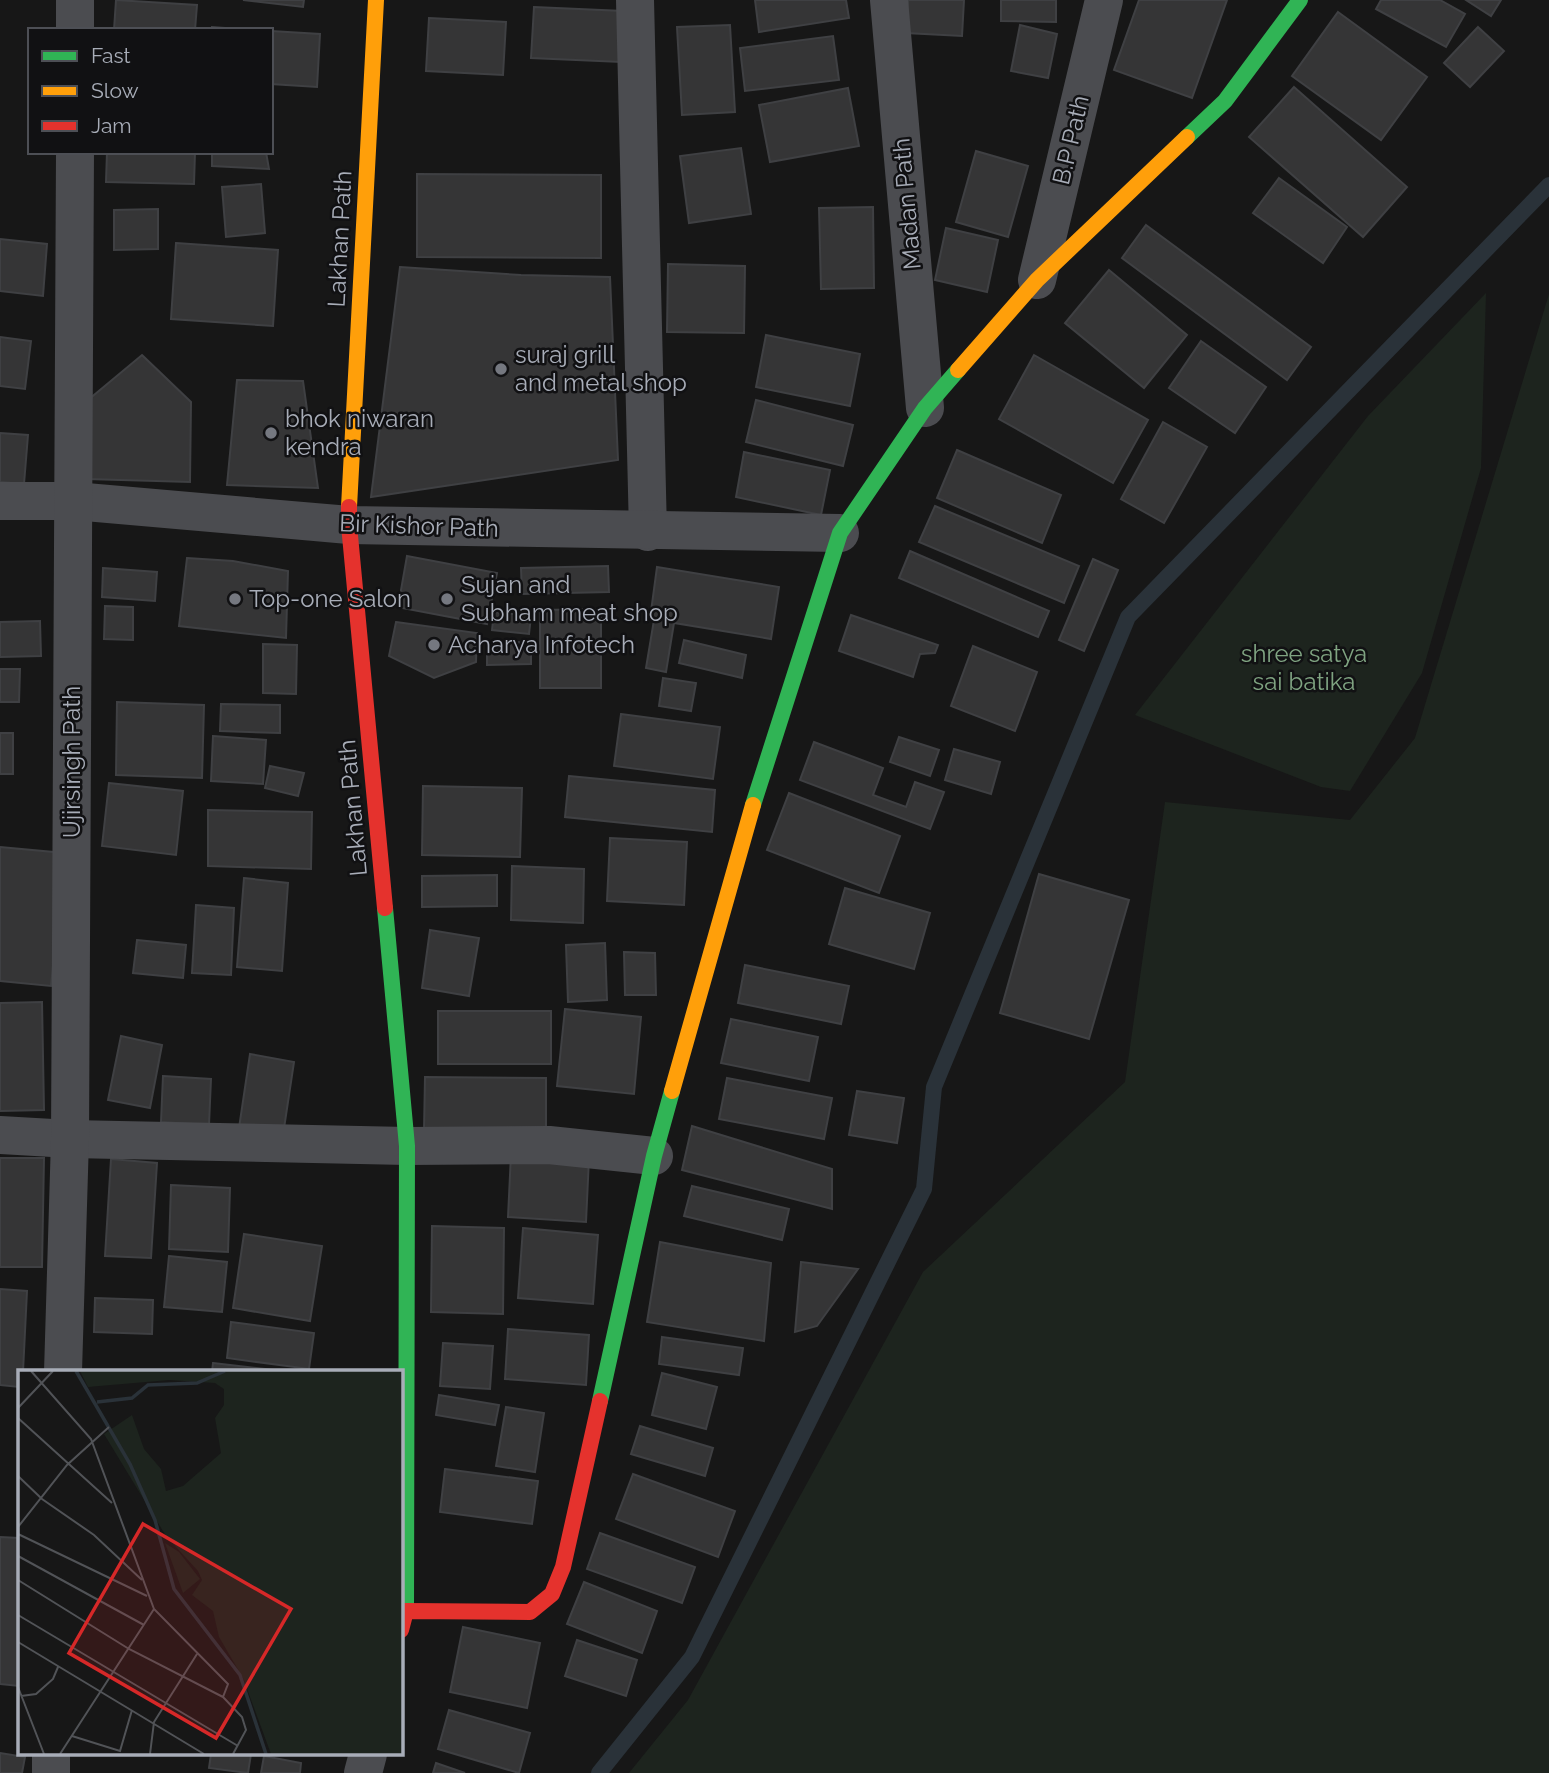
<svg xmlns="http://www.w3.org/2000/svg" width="1549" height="1773" font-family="Raleway,sans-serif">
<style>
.green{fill:#1d241e}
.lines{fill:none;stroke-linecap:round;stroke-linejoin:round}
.stream{stroke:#2a3239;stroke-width:16}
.building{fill:#353536;stroke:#3f4043;stroke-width:2}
.street{stroke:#4b4c50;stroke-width:38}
.fast{stroke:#30b455;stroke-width:16}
.slow{stroke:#ff9f0a;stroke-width:16}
.jam{stroke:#e5322d;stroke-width:16}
.poi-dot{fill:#757880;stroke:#111113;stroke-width:2.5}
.labels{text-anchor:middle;stroke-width:5;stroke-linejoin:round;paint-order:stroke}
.street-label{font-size:24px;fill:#a8adb8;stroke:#111113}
.poi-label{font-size:24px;fill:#a8adb8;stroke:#111113;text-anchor:start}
.park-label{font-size:24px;fill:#7fa381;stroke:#111113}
.inset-river{fill:none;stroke:#2a3239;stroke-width:3.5}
.inset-road{fill:none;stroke:#515357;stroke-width:2}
.view{fill:#d62828;fill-opacity:0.15;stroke:#d62828;stroke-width:3.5}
.inset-edge{fill:none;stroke:#a8adb8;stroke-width:3.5}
</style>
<rect width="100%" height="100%" fill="#171717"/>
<g class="green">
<polygon points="1486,293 1481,468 1422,673 1350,791 1321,787 1135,715 1368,416"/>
<polygon points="1549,294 1549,1773 629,1773 688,1700 923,1272 1125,1082 1165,802 1350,820 1415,738"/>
</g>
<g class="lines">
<polyline class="stream" points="599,1773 692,1657 924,1189 934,1087 1128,617 1549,185"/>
</g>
<g class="building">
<polygon points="116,0 197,5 195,30 114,30"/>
<polygon points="243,0 304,0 303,7"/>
<polygon points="755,0 846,0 849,18 759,32"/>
<polygon points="908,0 964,0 962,36 906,33"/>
<polygon points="1001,0 1056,0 1056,22 1001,21"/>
<polygon points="1139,0 1227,0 1192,98 1114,70"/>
<polygon points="1381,0 1440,0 1465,14 1446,47 1376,9"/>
<polygon points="1466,0 1501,0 1491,16"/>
<polygon points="534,7 623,11 621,62 531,58"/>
<polygon points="1338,12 1427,77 1381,140 1292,76"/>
<polygon points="429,18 506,22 503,75 426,71"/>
<polygon points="730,25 735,112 682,115 677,27"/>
<polygon points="1020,25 1057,34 1048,78 1011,71"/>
<polygon points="212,27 251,30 212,30"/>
<polygon points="1478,27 1504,51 1470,87 1444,63"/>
<polygon points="271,31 320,34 317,87 271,84"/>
<polygon points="833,36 839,80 745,91 740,48"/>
<polygon points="1294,87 1407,187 1363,237 1249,137"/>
<polygon points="848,88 859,146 770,162 759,105"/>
<polygon points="741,148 751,214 689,223 680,156"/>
<polygon points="976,151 1028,166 1008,237 956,222"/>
<polygon points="107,152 195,152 194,184 106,182"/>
<polygon points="212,152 266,152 269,169 212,166"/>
<polygon points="417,174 601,175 601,258 417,257"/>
<polygon points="1279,178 1347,227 1323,263 1253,213"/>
<polygon points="261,184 265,233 226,237 222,187"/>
<polygon points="873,207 874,288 821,289 819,208"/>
<polygon points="158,209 158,249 114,250 114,210"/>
<polygon points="1146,225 1311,347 1287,380 1122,258"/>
<polygon points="946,228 998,240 987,292 935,280"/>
<polygon points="0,239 47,244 43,296 0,291"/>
<polygon points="176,243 278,250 273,326 171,319"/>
<polygon points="668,264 745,266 744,333 667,332"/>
<polygon points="400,267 521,275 610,277 618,460 371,497"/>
<polygon points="1109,270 1187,335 1144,388 1065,323"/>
<polygon points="766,335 860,354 850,406 756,387"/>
<polygon points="0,337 31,341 25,389 0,386"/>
<polygon points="1201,341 1266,387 1235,433 1169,388"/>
<polygon points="142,355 191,402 190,482 87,479 88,400"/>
<polygon points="1034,355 1148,420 1113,483 999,419"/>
<polygon points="237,380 303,381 318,488 227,485"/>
<polygon points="756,400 853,425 843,466 746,442"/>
<polygon points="1163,422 1207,447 1164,523 1121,499"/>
<polygon points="0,433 28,435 24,484 0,482"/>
<polygon points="957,450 1061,495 1042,543 937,498"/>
<polygon points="744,452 830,470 821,515 736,497"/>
<polygon points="935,506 1079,566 1064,603 919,542"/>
<polygon points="910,551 1049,611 1038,637 899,578"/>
<polygon points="407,556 497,573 487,624 402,608 401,590"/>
<polygon points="187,558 233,561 288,571 286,638 179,626"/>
<polygon points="1093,559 1118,570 1084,651 1059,640"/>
<polygon points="608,566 609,592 522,594 521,568"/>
<polygon points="657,567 779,587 771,639 674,623 666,672 646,668 654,620 650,619"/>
<polygon points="103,568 157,572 155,601 102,597"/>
<polygon points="105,606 133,607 133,640 104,639"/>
<polygon points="601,609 601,688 540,688 540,610"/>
<polygon points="494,612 531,616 529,634 492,630"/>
<polygon points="851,615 938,645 935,653 920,654 913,677 839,651"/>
<polygon points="40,621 41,656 0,657 0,622"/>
<polygon points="396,622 477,633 476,662 434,678 389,656"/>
<polygon points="684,640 746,655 742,678 679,663"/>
<polygon points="531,642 531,664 487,665 487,643"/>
<polygon points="263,644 297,645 296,694 263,693"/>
<polygon points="973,646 1037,672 1015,731 951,706"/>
<polygon points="0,669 20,669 19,702 0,702"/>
<polygon points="663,678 696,683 691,711 659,706"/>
<polygon points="117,702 204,705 202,778 116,775"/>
<polygon points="221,704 280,705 280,733 220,731"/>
<polygon points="621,714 720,727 713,779 614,766"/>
<rect x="0" y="733" width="13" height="41"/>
<polygon points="213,736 266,740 263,784 211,781"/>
<polygon points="899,737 939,750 930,776 890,762"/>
<polygon points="814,742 883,768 873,795 906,807 915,782 944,792 930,829 800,780"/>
<polygon points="954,749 1000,762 991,794 945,780"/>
<polygon points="270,766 304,773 298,796 265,788"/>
<polygon points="569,776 715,790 712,832 565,817"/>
<polygon points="109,783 183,791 176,855 102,846"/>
<polygon points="423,786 522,788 520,857 422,855"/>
<polygon points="789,793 900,836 879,893 767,850"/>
<polygon points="208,810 312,812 311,869 208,866"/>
<polygon points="610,838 687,842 684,905 607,901"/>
<polygon points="0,847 64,853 51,986 0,981"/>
<polygon points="512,866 584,869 583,923 511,920"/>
<polygon points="1039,874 1129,900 1089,1039 1000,1013"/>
<polygon points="497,875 497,906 422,907 422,876"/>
<polygon points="244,878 288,883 282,971 237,967"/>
<polygon points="845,888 930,913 914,969 829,944"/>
<polygon points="196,905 234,908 231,975 192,973"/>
<polygon points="430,930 479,938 469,996 422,988"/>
<polygon points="137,940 186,945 183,978 133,973"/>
<polygon points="605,943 607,1000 568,1002 566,945"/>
<polygon points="624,952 655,953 656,995 625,995"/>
<polygon points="745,965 849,986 841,1024 738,1003"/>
<polygon points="42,1002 44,1110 0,1111 0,1003"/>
<polygon points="565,1009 641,1017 634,1094 557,1086"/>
<rect x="438" y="1011" width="113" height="53"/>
<polygon points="731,1019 818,1037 809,1081 721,1063"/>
<polygon points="121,1036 162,1045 150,1108 108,1100"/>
<polygon points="250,1054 294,1062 283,1135 239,1128"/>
<polygon points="163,1076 211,1079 209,1125 161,1122"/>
<polygon points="425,1077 546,1078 546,1132 424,1131"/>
<polygon points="727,1078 832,1098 824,1139 719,1119"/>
<polygon points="857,1091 904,1098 897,1143 849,1135"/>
<polygon points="692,1126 832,1169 832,1209 682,1170"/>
<polygon points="511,1154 589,1158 586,1222 508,1217"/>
<polygon points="0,1158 44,1158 42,1267 0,1267"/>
<polygon points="111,1159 157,1163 151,1258 105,1256"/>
<polygon points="171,1185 230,1188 228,1252 169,1249"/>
<polygon points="692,1186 789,1209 782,1240 684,1216"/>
<polygon points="432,1226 504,1228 503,1314 431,1312"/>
<polygon points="523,1228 598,1235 593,1304 518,1298"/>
<polygon points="244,1234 322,1246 310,1321 233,1308"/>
<polygon points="660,1242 771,1263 764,1341 647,1322"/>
<polygon points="169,1256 227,1262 222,1312 164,1307"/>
<polygon points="801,1262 858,1269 817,1326 795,1332"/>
<polygon points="0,1289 27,1291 23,1372 19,1372 19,1387 0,1385"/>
<polygon points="95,1298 153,1300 152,1334 94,1332"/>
<polygon points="231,1322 314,1333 309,1369 227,1358"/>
<polygon points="508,1329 589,1335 586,1385 505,1379"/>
<polygon points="662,1337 743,1348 739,1375 659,1364"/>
<polygon points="443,1343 493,1346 490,1389 440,1386"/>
<polygon points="213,1363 292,1372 212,1372"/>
<polygon points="662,1373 717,1387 706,1429 652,1415"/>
<polygon points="439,1395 499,1405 495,1425 436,1415"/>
<polygon points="506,1407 544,1413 535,1472 496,1466"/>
<polygon points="640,1426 713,1448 705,1476 631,1454"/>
<polygon points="445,1469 538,1481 532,1524 440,1512"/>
<polygon points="633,1474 735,1511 718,1557 616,1519"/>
<polygon points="600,1533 695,1567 682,1603 587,1569"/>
<polygon points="0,1537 19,1538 19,1686 0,1684"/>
<polygon points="584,1582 657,1611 642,1653 567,1624"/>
<polygon points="463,1627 540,1643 527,1708 450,1692"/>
<polygon points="577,1640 637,1660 626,1696 565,1676"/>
<polygon points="449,1710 530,1733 519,1773 438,1749"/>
<polygon points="0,1753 25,1757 22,1773 0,1773"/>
<polygon points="211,1754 251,1754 248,1773 209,1768"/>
<polygon points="264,1756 301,1763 300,1773 261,1773"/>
<polygon points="436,1763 465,1773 433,1773"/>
</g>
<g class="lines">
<g class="street">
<polyline points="635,0 648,532"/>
<polyline points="889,0 925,408"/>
<polyline points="75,30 75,0"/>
<polyline points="1037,280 1104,0"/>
<polyline points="0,501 74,501 349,525 840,533"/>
<polyline points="0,1135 70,1139 407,1146 549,1145 654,1156"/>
<polyline points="63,1372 70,1139 75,152"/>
<polyline points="51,1773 51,1754"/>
<polyline points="363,1773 368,1754"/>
</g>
<g class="fast">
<polyline points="1187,137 1225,101 1300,0"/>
<polyline points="753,805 840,533 925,408 958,370"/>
<polyline points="385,908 407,1146 406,1611"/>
<polyline points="600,1401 654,1156 672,1091"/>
</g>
<g class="slow">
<polyline points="958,370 1037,280 1187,137"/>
<polyline points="349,507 376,0"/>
<polyline points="672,1091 753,805"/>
</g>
<g class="jam">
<polyline points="349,507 349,525 385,908"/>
<polyline points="401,1630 406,1611 530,1612 552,1594 563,1567 600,1401"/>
</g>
</g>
<g class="poi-dot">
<circle cx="501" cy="369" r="7"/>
<circle cx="271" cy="433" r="7"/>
<circle cx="235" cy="599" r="7"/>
<circle cx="447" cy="599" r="7"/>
<circle cx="434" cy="645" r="7"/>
</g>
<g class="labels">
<g class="street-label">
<text transform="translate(1071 140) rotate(-77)" y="8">B.P Path</text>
<text transform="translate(907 204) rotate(-95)" y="8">Madan Path</text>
<text transform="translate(340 239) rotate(-87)" y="8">Lakhan Path</text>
<text transform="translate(419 526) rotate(2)" y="8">Bir Kishor Path</text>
<text transform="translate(72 762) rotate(-90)" y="8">Ujirsingh Path</text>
<text transform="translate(353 808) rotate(-95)" y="8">Lakhan Path</text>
</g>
<g class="poi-label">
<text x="515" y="363">suraj grill<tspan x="515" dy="28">and metal shop</tspan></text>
<text x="285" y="427">bhok niwaran<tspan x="285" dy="28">kendra</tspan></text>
<text x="461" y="593">Sujan and<tspan x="461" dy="28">Subham meat shop</tspan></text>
<text x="249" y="607">Top-one Salon</text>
<text x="448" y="653">Acharya Infotech</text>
</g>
<g class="park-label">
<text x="1304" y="662">shree satya<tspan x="1304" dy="28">sai batika</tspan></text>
</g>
</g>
<g transform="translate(18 1370)">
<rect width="385" height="385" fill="#171717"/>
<path d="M62 1H385V384H253L225 308 201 267 195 241 174 225 184 210 180 201 148 166 86 64 114 45 126 79 143 99 148 121 165 116 203 83 197 48 206 35V19L197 13 151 10 70 17ZM147 173 161 182 182 209 165 223Z" fill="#1d241e"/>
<path class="inset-river" d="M58 1 112 94 137 150 156 219 222 305 248 384M79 32 114 28 130 15 179 13 207 1"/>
<path class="inset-road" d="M13 1 73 69 136 239 210 314 205 327 224 347 228 360 215 384M0 38 35 1M0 48 94 133M0 106 24 129 76 165 124 210M0 157 49 95 91 57M0 164 129 226M0 186 126 255M0 210 111 279 205 327M0 245 220 376M0 272 186 384M0 317 26 384M3 326 18 324 35 309 40 297M54 366 102 381 114 340M42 384 136 239M132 384 136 352 179 284"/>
<path class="view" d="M125 154 273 239 198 368 51 283Z"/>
<rect width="385" height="385" class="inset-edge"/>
</g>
<rect x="28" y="28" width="245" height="126" fill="#111113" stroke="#4d4f55" stroke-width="2"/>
<rect x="42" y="51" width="35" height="10" fill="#30b455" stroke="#4d4f55" stroke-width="2"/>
<text x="91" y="63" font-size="21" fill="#a8adb8">Fast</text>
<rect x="42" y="86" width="35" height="10" fill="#ff9f0a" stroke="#4d4f55" stroke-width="2"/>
<text x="91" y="98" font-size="21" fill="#a8adb8">Slow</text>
<rect x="42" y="121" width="35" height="10" fill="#e5322d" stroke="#4d4f55" stroke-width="2"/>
<text x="91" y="133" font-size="21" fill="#a8adb8">Jam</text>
</svg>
